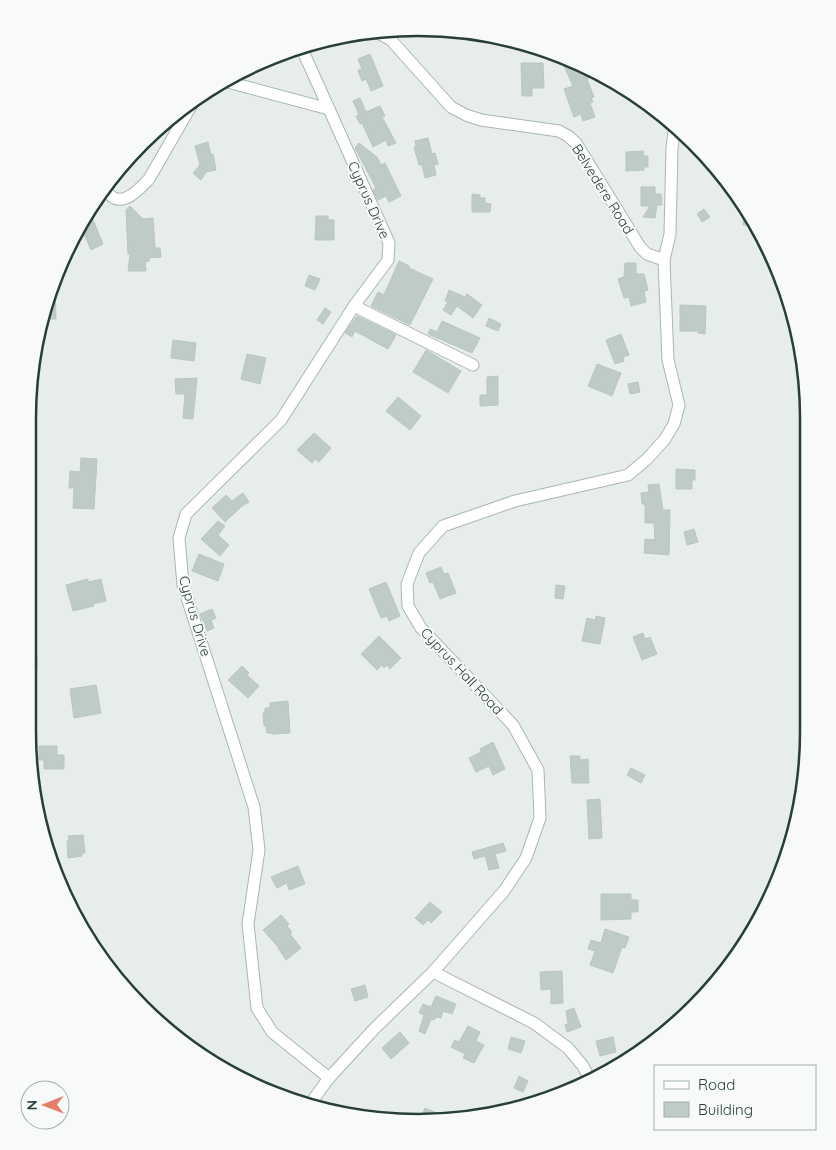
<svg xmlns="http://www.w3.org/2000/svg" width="836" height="1150" font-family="Quicksand,sans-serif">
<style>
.building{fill:#bfcbc6;stroke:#b9c7c0}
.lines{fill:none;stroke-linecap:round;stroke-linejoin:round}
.minor-casing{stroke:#aab6b0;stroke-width:13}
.minor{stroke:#fff;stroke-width:11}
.labels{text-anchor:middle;stroke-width:4;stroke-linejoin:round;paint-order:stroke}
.street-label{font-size:14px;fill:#273f36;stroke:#f7faf8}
.rim{fill:none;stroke:#273f36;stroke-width:2.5}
</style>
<rect width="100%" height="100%" fill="#e7eeea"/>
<g class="building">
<polygon points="370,54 383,86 371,91 366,79 362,81 358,70 362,69 358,59"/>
<polygon points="573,62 590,69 593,76 587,79 594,97 591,98 593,102 590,103 595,117 583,121 581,114 574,117 564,89 573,86 564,66"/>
<polygon points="521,63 543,63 544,88 532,88 532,96 522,96"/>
<polygon points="360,98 366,112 380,106 385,116 382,117 396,143 388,146 386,140 373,147 362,123 360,124 356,116 359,115 353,101"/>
<polygon points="428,138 432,154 435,153 438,164 434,165 436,175 425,178 422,165 419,165 414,147 416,146 415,141"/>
<polygon points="208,142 211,155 213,154 216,170 206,172 201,180 193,173 200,165 195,146"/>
<polygon points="359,143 377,157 381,165 385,163 401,196 389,202 386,196 378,200 373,190 376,188 355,148"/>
<polygon points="643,151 644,156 648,156 648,167 644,167 644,170 626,171 626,152"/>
<polygon points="641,187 655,187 655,194 661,194 662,205 657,205 655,218 643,217 650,206 641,206"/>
<polygon points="472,194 480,195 480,198 485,198 485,203 491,204 490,212 472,212"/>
<polygon points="130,206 143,219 153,218 155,248 160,248 161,257 149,258 149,261 145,262 146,271 128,271 130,254 128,254 126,210"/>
<polygon points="744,208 751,220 754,225 743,225"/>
<polygon points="704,209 710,217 702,222 697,214"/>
<polygon points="89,210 103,244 91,250 85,236 83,237 80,230"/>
<polygon points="316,216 328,216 328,220 334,220 334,240 315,240"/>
<polygon points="399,261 409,266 409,268 433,279 410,325 371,306 378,292 384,295"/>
<polygon points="625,263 636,263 636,274 644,274 648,290 644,291 646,302 631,306 629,297 624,298 618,279 624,277"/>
<polygon points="309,275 320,279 315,290 305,286"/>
<polygon points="55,286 56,319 40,319 41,317"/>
<polygon points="449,290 465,297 467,294 482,305 473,318 457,306 451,315 443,310 448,302 445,301"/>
<polygon points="680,305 706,306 705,334 698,333 698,331 680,331"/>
<polygon points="325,308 331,312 323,324 317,320"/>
<polygon points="357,316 396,335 388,349 355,331 352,337 345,333"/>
<polygon points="489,318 501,324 498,331 486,326"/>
<polygon points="442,321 480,338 472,353 428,334 430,329 437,332"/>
<polygon points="621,334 629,355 623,357 624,361 615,364 606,340"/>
<polygon points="173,340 196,343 194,361 171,358"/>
<polygon points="426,350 461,371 448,393 413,372"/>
<polygon points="247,354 266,358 260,384 241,379"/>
<polygon points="597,364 621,373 612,396 588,386"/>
<polygon points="498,376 498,405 480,406 480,395 487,395 487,377"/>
<polygon points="197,378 193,419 183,418 185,394 176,394 175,379"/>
<polygon points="638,382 640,392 630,394 628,384"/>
<polygon points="398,397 421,416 410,430 386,411"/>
<polygon points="314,433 331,448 319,462 315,459 312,463 297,450"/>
<polygon points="81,458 97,459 94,509 73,508 74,488 69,488 70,471 80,472"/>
<polygon points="676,469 695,470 695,480 692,480 692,489 676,489"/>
<polygon points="659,484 663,510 670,510 669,555 644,553 645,539 655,540 654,523 645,523 645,504 642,504 641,493 649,492 648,485"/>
<polygon points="243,493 249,502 242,506 225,522 212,508 226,495 232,501"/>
<polygon points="218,521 225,526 218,535 229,545 220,556 201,539"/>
<polygon points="694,529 698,542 687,545 684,532"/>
<polygon points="199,554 224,564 218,581 192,571"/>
<polygon points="441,567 444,574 448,573 456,593 440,599 433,582 430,583 426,573"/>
<polygon points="88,579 88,582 101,579 106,601 93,604 94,606 73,611 66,585"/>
<polygon points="386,582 400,616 389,621 387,616 381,618 369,589"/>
<polygon points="556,585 565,586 563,599 555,598"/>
<polygon points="212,609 216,618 211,620 214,628 207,631 200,614"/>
<polygon points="596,616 605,618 600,644 582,641 587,618 595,620"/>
<polygon points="643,633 645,639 650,637 657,654 642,660 633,637"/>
<polygon points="379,636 401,658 390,669 387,665 384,668 382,665 377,670 361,654"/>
<rect x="28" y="656" width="9" height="11"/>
<polygon points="242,666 249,673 247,675 259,686 248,698 228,680"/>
<polygon points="96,685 101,713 74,718 70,689"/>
<polygon points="288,701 290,733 272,734 272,733 267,733 266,725 264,726 263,713 265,713 265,708 270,708 270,703"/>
<polygon points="493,742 505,769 493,775 489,766 476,772 469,758 481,752 480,749"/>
<polygon points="39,746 57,746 57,755 64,755 64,769 44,769 44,760 39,760"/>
<polygon points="570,756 580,756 580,760 588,759 589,783 572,783"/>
<polygon points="631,768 645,775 641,783 627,775"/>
<polygon points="600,799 602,838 589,839 587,800"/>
<polygon points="83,835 85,853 82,853 82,856 68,858 67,841 69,841 68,836"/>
<polygon points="503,843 506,851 495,854 499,868 489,870 485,856 474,859 472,852"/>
<polygon points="298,866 305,884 289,890 287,883 277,888 271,877"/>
<polygon points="601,894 631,894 631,900 638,900 638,912 631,912 631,919 601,920"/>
<polygon points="430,902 442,912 431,923 428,920 423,925 415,918"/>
<polygon points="281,915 289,924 287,926 292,932 290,934 301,948 286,960 278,948 279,948 263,930"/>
<polygon points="605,929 629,937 625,948 622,947 613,973 590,965 595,951 588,949 591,940 601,943"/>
<polygon points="562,971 563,1003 551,1004 551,989 541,990 540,972"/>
<polygon points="365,985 368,997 355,1001 351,989"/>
<polygon points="436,996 456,1004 452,1014 443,1011 441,1018 436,1017 434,1020 431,1019 425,1034 419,1031 424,1015 419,1013 423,1004 431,1007"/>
<polygon points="574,1008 581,1027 567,1032 565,1025 568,1024 566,1011"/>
<polygon points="468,1026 480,1032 476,1041 484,1045 474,1063 463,1058 465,1054 451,1047 455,1040 459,1042"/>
<polygon points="400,1032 409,1043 391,1059 382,1048"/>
<polygon points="511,1037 525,1041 521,1053 508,1049"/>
<polygon points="613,1037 616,1052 600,1056 596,1041"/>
<polygon points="519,1076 528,1081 523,1092 514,1088"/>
<polygon points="425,1108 449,1118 448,1119 421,1118"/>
</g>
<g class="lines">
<g class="minor-casing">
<g id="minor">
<polyline points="375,31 391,40 451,107 466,115 481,120 559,131 568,136 576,143 640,247 647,254 664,260 670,234 672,148 675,124"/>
<polyline points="224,81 329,109 301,47"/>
<path d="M104 189C107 192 110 196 114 198 127 204 141 187 149 179L195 99"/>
<polyline points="354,306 473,365"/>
<polyline points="433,972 534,1023 568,1048 583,1066 590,1080"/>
<polyline points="329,1078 272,1032 257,1008 248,924 259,850 254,807 183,585 179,538 186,514 281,420 354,306 388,260 389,243 329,109"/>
<polyline points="310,1104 329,1078 375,1028 433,972 504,891 526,858 540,818 538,770 513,725 421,628 408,606 407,584 419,553 443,526 515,501 628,475 647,459 665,439 674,424 679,405 668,360 664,260"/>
</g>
</g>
<use href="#minor" class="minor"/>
</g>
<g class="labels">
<g class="street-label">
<text transform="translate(603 189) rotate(58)" y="5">Belvedere Road</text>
<text transform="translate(369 200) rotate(66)" y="5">Cyprus Drive</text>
<text transform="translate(195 616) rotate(74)" y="5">Cyprus Drive</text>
<text transform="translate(462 671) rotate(47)" y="5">Cyprus Hall Road</text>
</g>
</g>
<path d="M0 0H836V1150H0ZM418 36H418A382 382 0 0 1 800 418V732A382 382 0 0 1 418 1114H418A382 382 0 0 1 36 732V418A382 382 0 0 1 418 36Z" fill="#f7faf8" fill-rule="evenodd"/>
<path class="rim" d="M418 36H418A382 382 0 0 1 800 418V732A382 382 0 0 1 418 1114H418A382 382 0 0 1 36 732V418A382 382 0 0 1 418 36Z"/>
<rect x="654" y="1065" width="162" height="65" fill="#f7faf8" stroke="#a4afaa"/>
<rect x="664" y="1081" width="25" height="8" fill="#ffffff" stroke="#a4afaa"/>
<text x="698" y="1090" font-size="15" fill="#273f36">Road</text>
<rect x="664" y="1102" width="25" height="15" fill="#bfcbc6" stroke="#a4afaa"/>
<text x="698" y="1115" font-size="15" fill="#273f36">Building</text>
<g transform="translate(45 1105) rotate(269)"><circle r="24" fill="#f7faf8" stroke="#a4afaa"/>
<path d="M0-4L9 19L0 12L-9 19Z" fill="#e57f6d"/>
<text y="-8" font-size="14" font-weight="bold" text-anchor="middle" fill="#273f36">N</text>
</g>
</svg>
